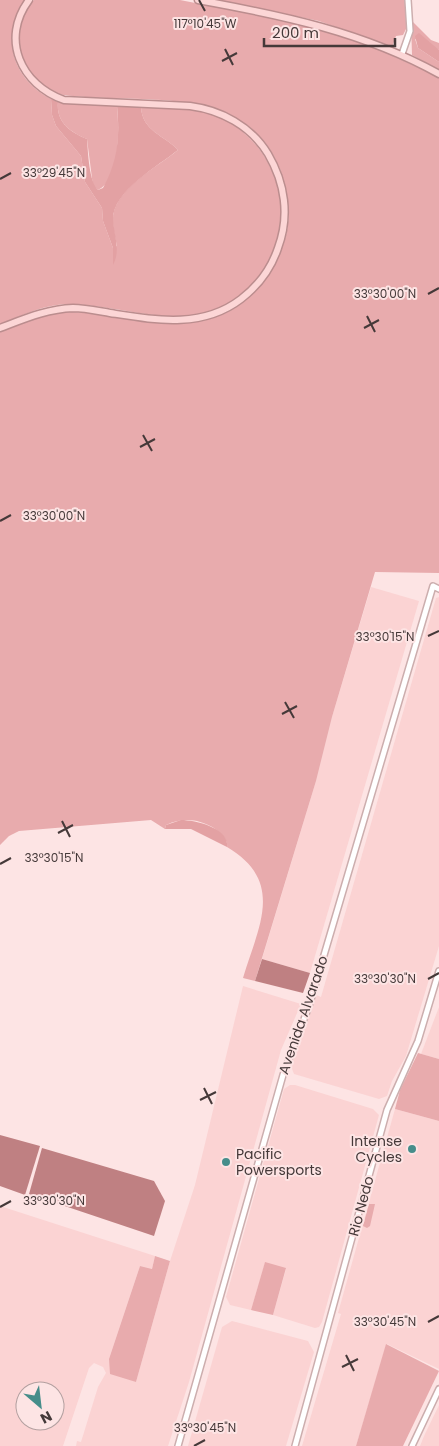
<svg xmlns="http://www.w3.org/2000/svg" width="439" height="1446" font-family="Poppins,sans-serif">
<style>
.built{fill:#fbd3d3;fill-rule:evenodd}
.green{fill:#e8abad}
.forest{fill:#e3a1a3}
.water{fill:#bf8082}
.lines{fill:none;stroke-linecap:round;stroke-linejoin:round}
.minor-casing{stroke:#ccaeae;stroke-width:8}
.major-casing{stroke:#bb8d8e;stroke-width:9}
.minor{stroke:#fff;stroke-width:5}
.major{stroke:#fcd6d6;stroke-width:6}
.ticks{fill:none;stroke:#453939;stroke-width:2}
.poi-dot{fill:#468d8a;stroke:#fde4e4;stroke-width:2}
.labels{text-anchor:middle;stroke-width:4;stroke-linejoin:round;paint-order:stroke}
.street-label{font-size:14px;fill:#453939;stroke:#fde4e4}
.poi-label{font-size:14px;fill:#453939;stroke:#fde4e4;text-anchor:end}
.ticks-label{font-size:12px;text-anchor:middle;fill:#453939;stroke:#fde4e4;stroke-width:4;stroke-linejoin:round;paint-order:stroke}
</style>
<rect width="100%" height="100%" fill="#fde4e4"/>
<g class="built">
<polygon points="371,587 419,601 310,973 262,959 316,781 332,717"/>
<polygon points="439,597 439,946 406,1056 392,1081 387,1096 379,1099 294,1074 291,1066 306,1027 316,995 321,997 436,598"/>
<path d="M243 986 301 1004 281 1050 189 1382 168 1446H76L77 1441 81 1442 98 1387 106 1373 103 1367 94 1363 89 1368 63 1446H0V1206L155 1256 152 1269 140 1266 109 1359 111 1367 136 1382 170 1261 195 1185ZM25 1391H55V1421H25Z"/>
<polygon points="439,1007 439,1059 421,1054"/>
<polygon points="290,1085 295,1085 373,1109 379,1115 322,1322 319,1327 315,1328 273,1315 286,1269 265,1263 251,1310 230,1305 226,1297 284,1089"/>
<polygon points="395,1109 439,1121 439,1369 387,1344 356,1446 302,1446 341,1314 338,1313"/>
<polygon points="232,1321 308,1341 314,1352 286,1446 188,1446 222,1327"/>
<polygon points="439,1405 439,1446 420,1446 424,1436"/>
</g>
<g class="green">
<path d="M0 0H25C0 37 12 79 51 99L52 115 56 126 81 156 85 182 102 208 103 221 113 248 117 246C115 236 111 222 114 211 123 184 157 167 178 150 164 135 142 131 141 107 168 108 198 107 223 119 293 154 303 257 235 300 183 333 128 306 72 304 47 303 23 315 0 324Z"/>
<path d="M34 0H180L296 23 320 30 371 46 439 77V573L375 572 332 717 316 781 255 981 243 978C258 927 286 882 227 847 229 832 202 820 189 820 181 820 174 821 166 825L165 829 151 820 19 831 9 836 0 845V332C24 323 47 312 72 312 86 312 100 315 114 317 149 323 184 328 218 316 252 304 274 272 285 239 292 216 288 191 280 169 244 78 133 107 58 94 19 79 6 31 34 0Z"/>
<polygon points="217,0 406,0 406,29 403,35 396,36 392,47 319,21"/>
<polygon points="411,20 431,40 439,43 439,50 415,39 418,48 439,62 439,70 412,55"/>
<path d="M58 102 117 106C119 128 121 179 98 190L93 186 87 139C70 132 56 122 58 102Z"/>
<polygon points="418,1053 439,1059 439,1121 395,1109 400,1090"/>
<polygon points="369,1204 375,1204 370,1226 367,1228 363,1226"/>
<polygon points="155,1256 170,1261 136,1382 110,1374 109,1359 140,1266 152,1269"/>
<polygon points="265,1262 286,1268 273,1315 251,1310"/>
<polygon points="386,1344 439,1371 403,1446 356,1446"/>
</g>
<g class="forest">
<polygon points="419,33 439,50 439,62 418,48 415,36"/>
<path d="M51 99 58 102C56 122 70 132 87 139 88 152 89 182 98 190L103 188C118 161 120 136 117 106L141 107C142 131 164 135 178 150 158 166 113 191 113 219 114 236 121 250 113 265V248L103 221 102 208 85 182 81 156 56 126 52 115Z"/>
<path d="M181 820C195 820 230 828 227 847L191 829H165L166 825Z"/>
</g>
<g class="water">
<polygon points="262,959 310,973 303,993 255,981"/>
<polygon points="0,1135 40,1146 25,1195 0,1186"/>
<polygon points="42,1148 154,1181 165,1201 154,1236 29,1194"/>
</g>
<g class="lines">
<g class="minor-casing">
<g id="minor">
<polyline points="402,54 410,31 408,0"/>
<polyline points="178,1446 283,1075 309,1006 433,586 439,589"/>
<polyline points="295,1446 387,1110 418,1041 439,971"/>
<polyline points="412,1446 439,1389"/>
</g>
</g>
<g class="major-casing">
<g id="major">
<path d="M198 0C281 15 364 32 439 74"/>
<path d="M0 328C24 319 47 309 73 308 85 308 98 311 110 313 155 320 202 329 241 299 258 286 271 269 278 248 290 216 285 183 268 154 251 126 221 110 190 106L64 100C21 85 0 39 29 0"/>
</g>
</g>
<use href="#minor" class="minor"/>
<use href="#major" class="major"/>
</g>
<path class="ticks" d="M199 0 205 11M225 49 233 65M222 61 237 53M0 179 11 173M428 294 439 288M367 316 375 332M364 328 379 320M143 435 152 451M140 447 155 439M0 521 11 515M428 636 439 631M285 702 294 718M282 714 297 706M62 821 70 837M58 833 73 825M0 864 11 858M428 979 439 973M204 1088 212 1104M200 1100 216 1092M0 1207 11 1201M428 1322 439 1316M346 1355 354 1371M342 1367 358 1359M194 1446 205 1440"/>
<g class="poi-dot">
<circle cx="412" cy="1149" r="5"/>
<circle cx="226" cy="1162" r="5"/>
</g>
<g class="labels">
<g class="street-label">
<text transform="translate(303 1015) rotate(-71)" y="5">Avenida Alvarado</text>
<text transform="translate(361 1206) rotate(-75)" y="5">Rio Nedo</text>
</g>
<g class="poi-label">
<text x="402" y="1146">Intense<tspan x="402" dy="16">Cycles</tspan></text>
<text x="236" y="1159" text-anchor="start">Pacific<tspan x="236" dy="16">Powersports</tspan></text>
</g>
</g>
<g class="ticks-label">
<text x="205" y="28">117°10'45"W</text>
<text x="54" y="177">33°29'45"N</text>
<text x="385" y="298">33°30'00"N</text>
<text x="54" y="520">33°30'00"N</text>
<text x="385" y="641">33°30'15"N</text>
<text x="54" y="862">33°30'15"N</text>
<text x="385" y="983">33°30'30"N</text>
<text x="54" y="1205">33°30'30"N</text>
<text x="385" y="1326">33°30'45"N</text>
<text x="205" y="1432">33°30'45"N</text>
</g>
<g transform="translate(40 1406) rotate(152)"><circle r="24" fill="#fde4e4" stroke="#b3a0a0"/>
<path d="M0-4L9 19L0 12L-9 19Z" fill="#468d8a"/>
<text y="-8" font-size="14" font-weight="bold" text-anchor="middle" fill="#453939">N</text>
</g>
<path d="M264 38v8h131v-8" fill="none" stroke="#453939" stroke-width="2.5"/>
<text x="272" y="38" font-size="15" fill="#453939" stroke="#fde4e4" stroke-width="4" paint-order="stroke">200 m</text>
</svg>
